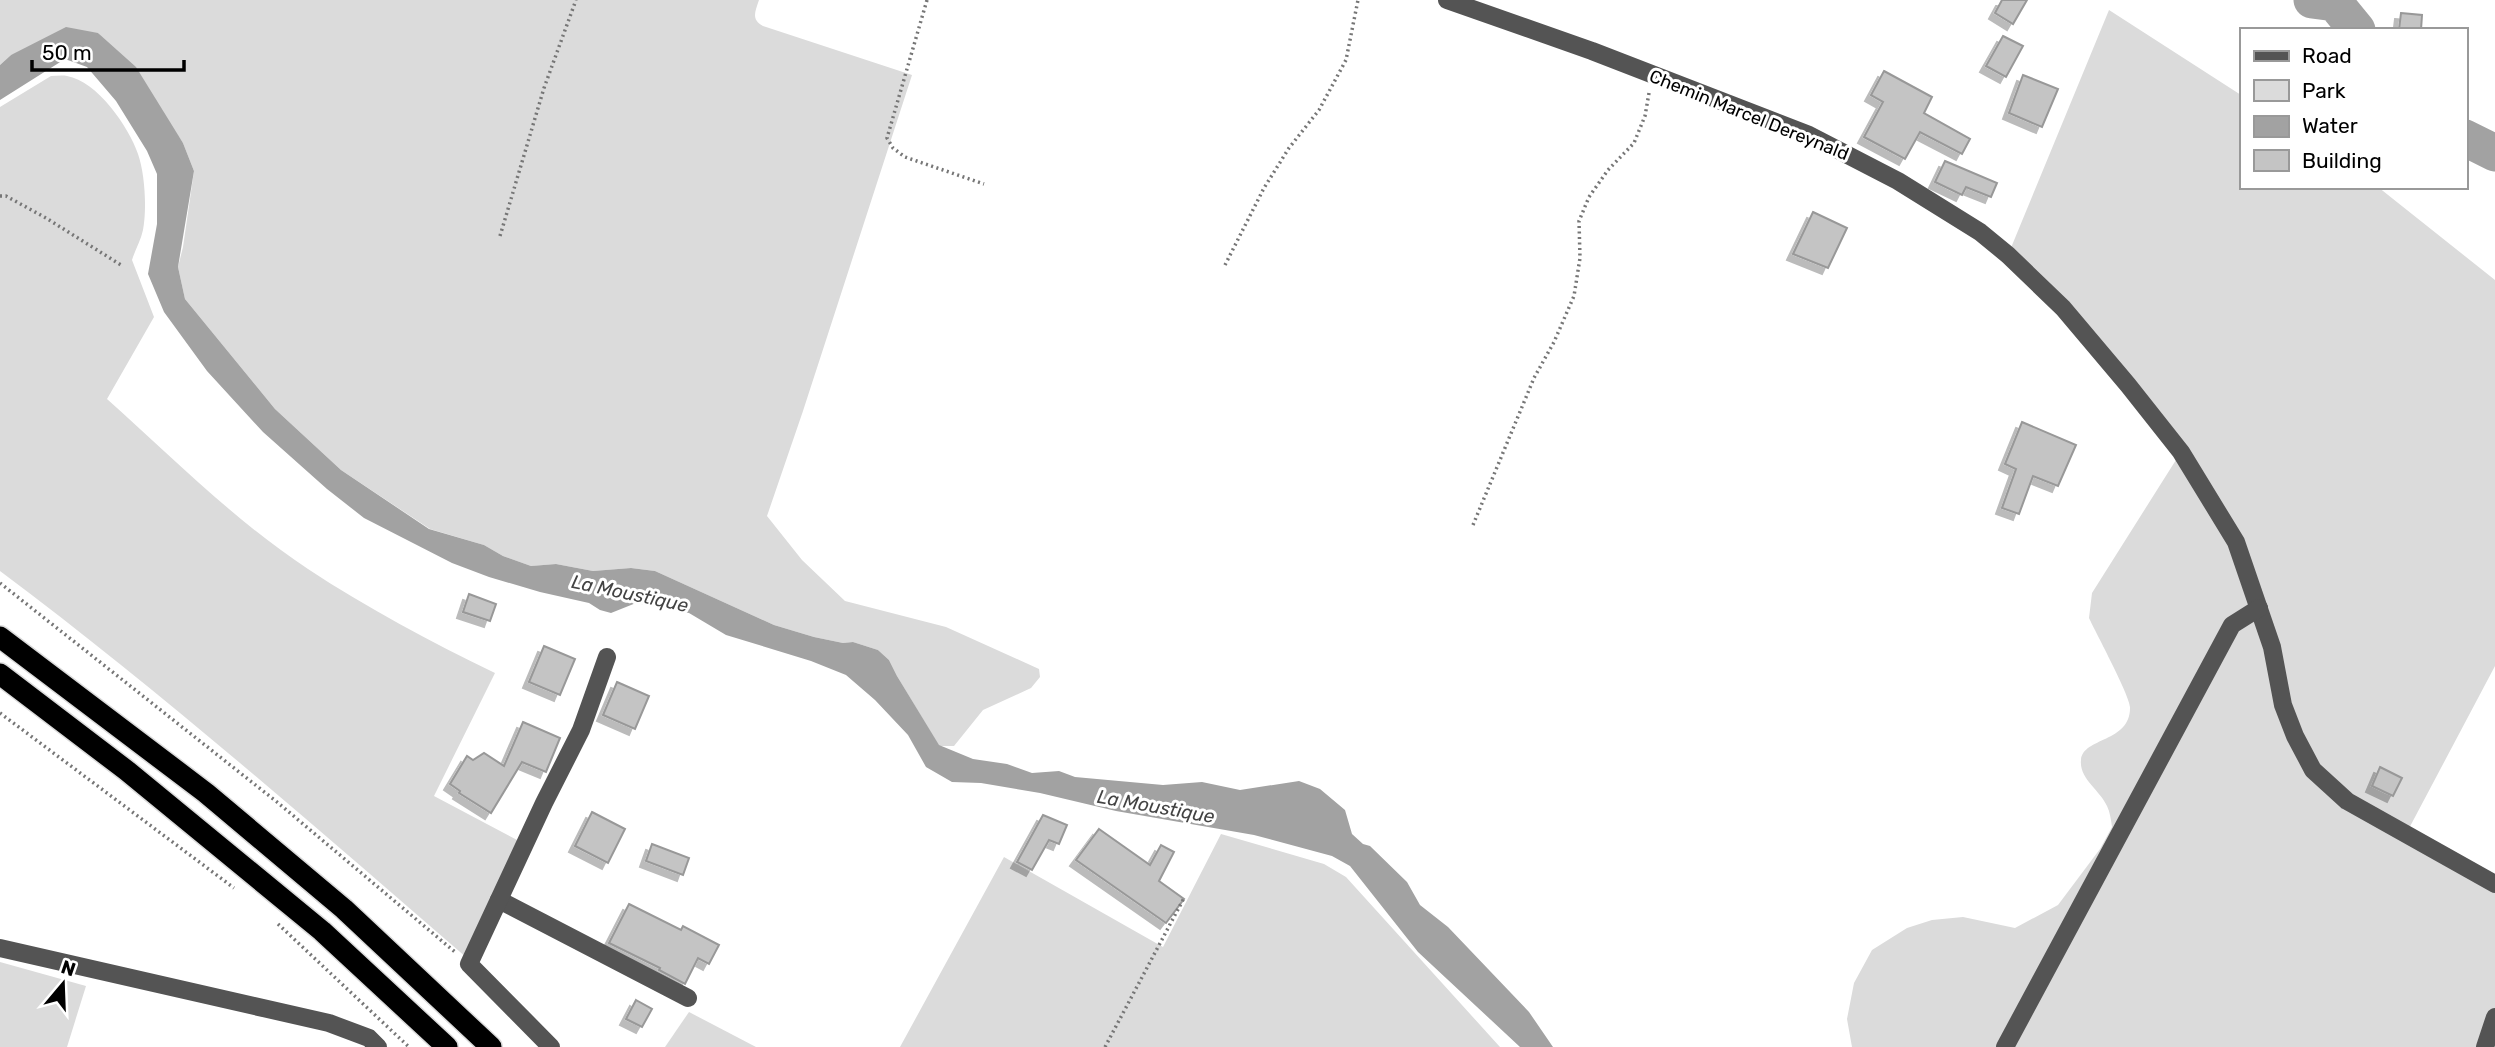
<svg xmlns="http://www.w3.org/2000/svg" width="2495" height="1047" font-family="Rubik,sans-serif">
<style>
.green{fill:#dbdbdb}
.water{fill:#a2a2a2}
.lines{fill:none;stroke-linecap:round;stroke-linejoin:round}
.river{stroke:#a2a2a2;stroke-width:37}
.building{fill:#c4c4c4;stroke:#989898;stroke-width:2;filter:url(#shadow)}
.highway-casing{stroke:#dbdbdb;stroke-width:24}
.path{stroke:#767676;stroke-width:3.5;stroke-dasharray:2 3.5;stroke-linecap:butt}
.minor{stroke:#545454;stroke-width:18}
.highway{stroke:#000;stroke-width:21}
.labels{text-anchor:middle;stroke-width:6;stroke-linejoin:round;paint-order:stroke}
.street-label{font-size:18px;fill:#000;stroke:#fff}
.water-label{font-size:19px;font-style:italic;fill:#434343;stroke:#fff}
</style>
<defs>
<filter id="shadow"><feDropShadow dx="-6" dy="6" stdDeviation="0" flood-color="#0004"/></filter>
</defs>
<rect width="100%" height="100%" fill="#fff"/>
<g class="green">
<path d="M0 0H759C755 12 751 19 763 26L912 75 803 411 767 516 802 560 845 601 946 627 1039 669 1040 677 1031 688 983 710 954 746H939L897 676 889 660 878 650 853 642 843 643 814 637 774 625 655 571 631 568 593 571 556 564 531 566 503 556 484 545 430 529 341 470 275 409 185 299 178 267 183 247 194 171 183 143 160 109 98 33 11 55 0 65Z"/>
<path d="M2109 10 2241 95V187H2378L2495 280V666L2406 834 2495 884V1017L2485 1047H1852L1847 1019 1854 983 1872 950 1907 928 1932 920 1963 917 2015 928 2058 905 2100 849 2112 827C2111 820 2110 812 2107 806 2100 790 2079 779 2081 760 2083 737 2131 743 2130 707 2130 696 2096 633 2089 618L2092 593 2181 452 2008 255Z"/>
<path d="M51 76C56 76 62 75 67 76 97 81 129 127 138 154 145 174 147 209 143 230 141 240 135 250 132 260L154 317 107 399C172 457 235 521 308 569 367 608 431 642 495 673L434 796 521 842 467 958C314 826 162 692 0 571V107Z"/>
<polygon points="1221,834 1324,864 1346,877 1500,1047 900,1047 1004,857 1163,947"/>
<polygon points="0,962 86,986 67,1047 0,1047"/>
<polygon points="689,1012 756,1047 665,1047"/>
</g>
<polygon class="water" points="66,27 98,33 136,67 183,143 194,171 178,267 185,299 275,409 341,470 429,529 484,545 503,556 531,566 556,564 593,571 631,568 655,571 774,625 814,637 843,643 853,642 878,650 889,660 897,676 939,745 973,759 1007,764 1032,773 1059,771 1075,777 1163,785 1202,782 1240,790 1299,781 1320,789 1345,810 1352,834 1363,844 1370,846 1407,882 1420,905 1448,927 1529,1012 1553,1047 1520,1047 1418,952 1350,866 1332,856 1254,835 1116,811 1040,793 981,783 952,782 926,767 908,735 875,700 846,675 811,661 726,635 689,613 636,603 611,613 600,610 589,603 540,592 489,577 452,563 364,518 327,489 263,432 207,371 164,312 148,274 157,224 157,174 147,151 116,101 87,67 65,59 0,100 0,65 11,55"/>
<g class="lines">
<g class="river">
<polyline points="2312,0 2335,3 2357,30"/>
<polyline points="2465,138 2495,153"/>
</g>
</g>
<g class="building">
<polygon points="2002,0 2027,0 2013,24 1995,13"/>
<polygon points="2401,13 2422,15 2421,30 2399,30"/>
<polygon points="2003,36 2023,46 2006,77 1986,66"/>
<polygon points="1884,71 1932,97 1924,113 1970,139 1962,154 1920,132 1905,159 1864,137 1883,102 1871,95"/>
<polygon points="2023,75 2058,89 2042,127 2009,113"/>
<polygon points="1945,161 1997,183 1991,197 1966,187 1962,195 1935,182"/>
<polygon points="1813,212 1847,228 1828,268 1793,254"/>
<polygon points="2022,422 2076,445 2058,486 2033,476 2019,514 2002,508 2016,469 2005,464"/>
<polygon points="469,594 496,604 490,621 463,612"/>
<polygon points="544,646 575,659 560,695 529,682"/>
<polygon points="617,682 649,696 635,729 603,715"/>
<polygon points="523,722 560,738 546,772 522,762 491,813 459,793 460,791 450,784 467,756 473,760 484,753 504,766"/>
<polygon points="2380,767 2402,778 2393,796 2372,786"/>
<polygon points="592,812 625,829 608,863 575,846"/>
<polygon points="1043,815 1067,825 1059,844 1049,840 1032,870 1017,862"/>
<polygon points="1099,829 1150,865 1161,845 1174,852 1159,881 1184,899 1166,923 1076,860"/>
<polygon points="652,844 689,858 683,875 646,861"/>
<polygon points="629,904 681,930 683,926 719,945 709,964 698,958 685,984 659,970 660,968 609,943"/>
<polygon points="636,1000 652,1009 642,1027 626,1019"/>
</g>
<g class="lines">
<g class="highway-casing">
<g id="highway">
<polyline points="0,637 206,793 344,909 491,1047"/>
<polyline points="0,674 126,770 322,931 447,1047"/>
</g>
</g>
<g class="path">
<polyline points="927,0 887,138 893,148 905,157 984,184"/>
<polyline points="0,196 6,196 46,218 121,265"/>
<polyline points="500,236 544,88 576,0"/>
<polyline points="1225,265 1264,188 1289,148 1319,110 1346,60 1358,0"/>
<polyline points="1473,525 1534,378 1554,342 1574,296 1580,258 1579,221 1589,197 1608,170 1634,143 1645,116 1649,93"/>
<polyline points="0,583 277,802 455,952"/>
<polyline points="0,713 234,888"/>
<polyline points="278,924 409,1047"/>
<polyline points="1105,1047 1184,898"/>
</g>
<g class="minor">
<polyline points="1447,0 1592,51 1809,135 1898,181 1980,232 2008,255 2063,308 2128,385 2181,452 2236,542 2272,647 2283,705 2295,736 2313,770 2347,801 2495,884"/>
<polyline points="499,900 688,998"/>
<polyline points="0,948 329,1023 369,1038 378,1047"/>
<polyline points="551,1047 469,964 544,803 581,730 607,657"/>
<polyline points="2005,1047 2232,625 2259,608"/>
<polyline points="2485,1047 2495,1017"/>
</g>
<use href="#highway" class="highway"/>
</g>
<g class="labels">
<g class="street-label">
<text transform="translate(1749 115) rotate(22)" y="6">Chemin Marcel Dereynald</text>
</g>
<g class="water-label">
<text transform="translate(630 593) rotate(12)" y="7">La Moustique</text>
<text transform="translate(1156 806) rotate(10)" y="7">La Moustique</text>
</g>
</g>
<rect x="2240" y="28" width="228" height="161" fill="#ffffff" stroke="#999999" stroke-width="2"/>
<rect x="2254" y="51" width="35" height="10" fill="#545454" stroke="#999999" stroke-width="2"/>
<text x="2302" y="63" font-size="21" fill="#000000">Road</text>
<rect x="2254" y="80" width="35" height="21" fill="#dbdbdb" stroke="#999999" stroke-width="2"/>
<text x="2302" y="98" font-size="21" fill="#000000">Park</text>
<rect x="2254" y="116" width="35" height="21" fill="#a2a2a2" stroke="#999999" stroke-width="2"/>
<text x="2302" y="133" font-size="21" fill="#000000">Water</text>
<rect x="2254" y="150" width="35" height="21" fill="#c4c4c4" stroke="#999999" stroke-width="2"/>
<text x="2302" y="168" font-size="21" fill="#000000">Building</text>
<g transform="translate(63 984) rotate(19)" stroke="#ffffff" stroke-width="5" paint-order="stroke">
<path d="M0-5L12 26L0 18L-12 26Z" fill="#000000"/>
<text y="-10" font-size="19" font-weight="bold" text-anchor="middle" fill="#000000">N</text>
</g>
<path d="M32 60v10h152v-10" fill="none" stroke="#000000" stroke-width="3.5"/>
<text x="42" y="60" font-size="21" fill="#000000" stroke="#ffffff" stroke-width="5" paint-order="stroke">50 m</text>
</svg>
